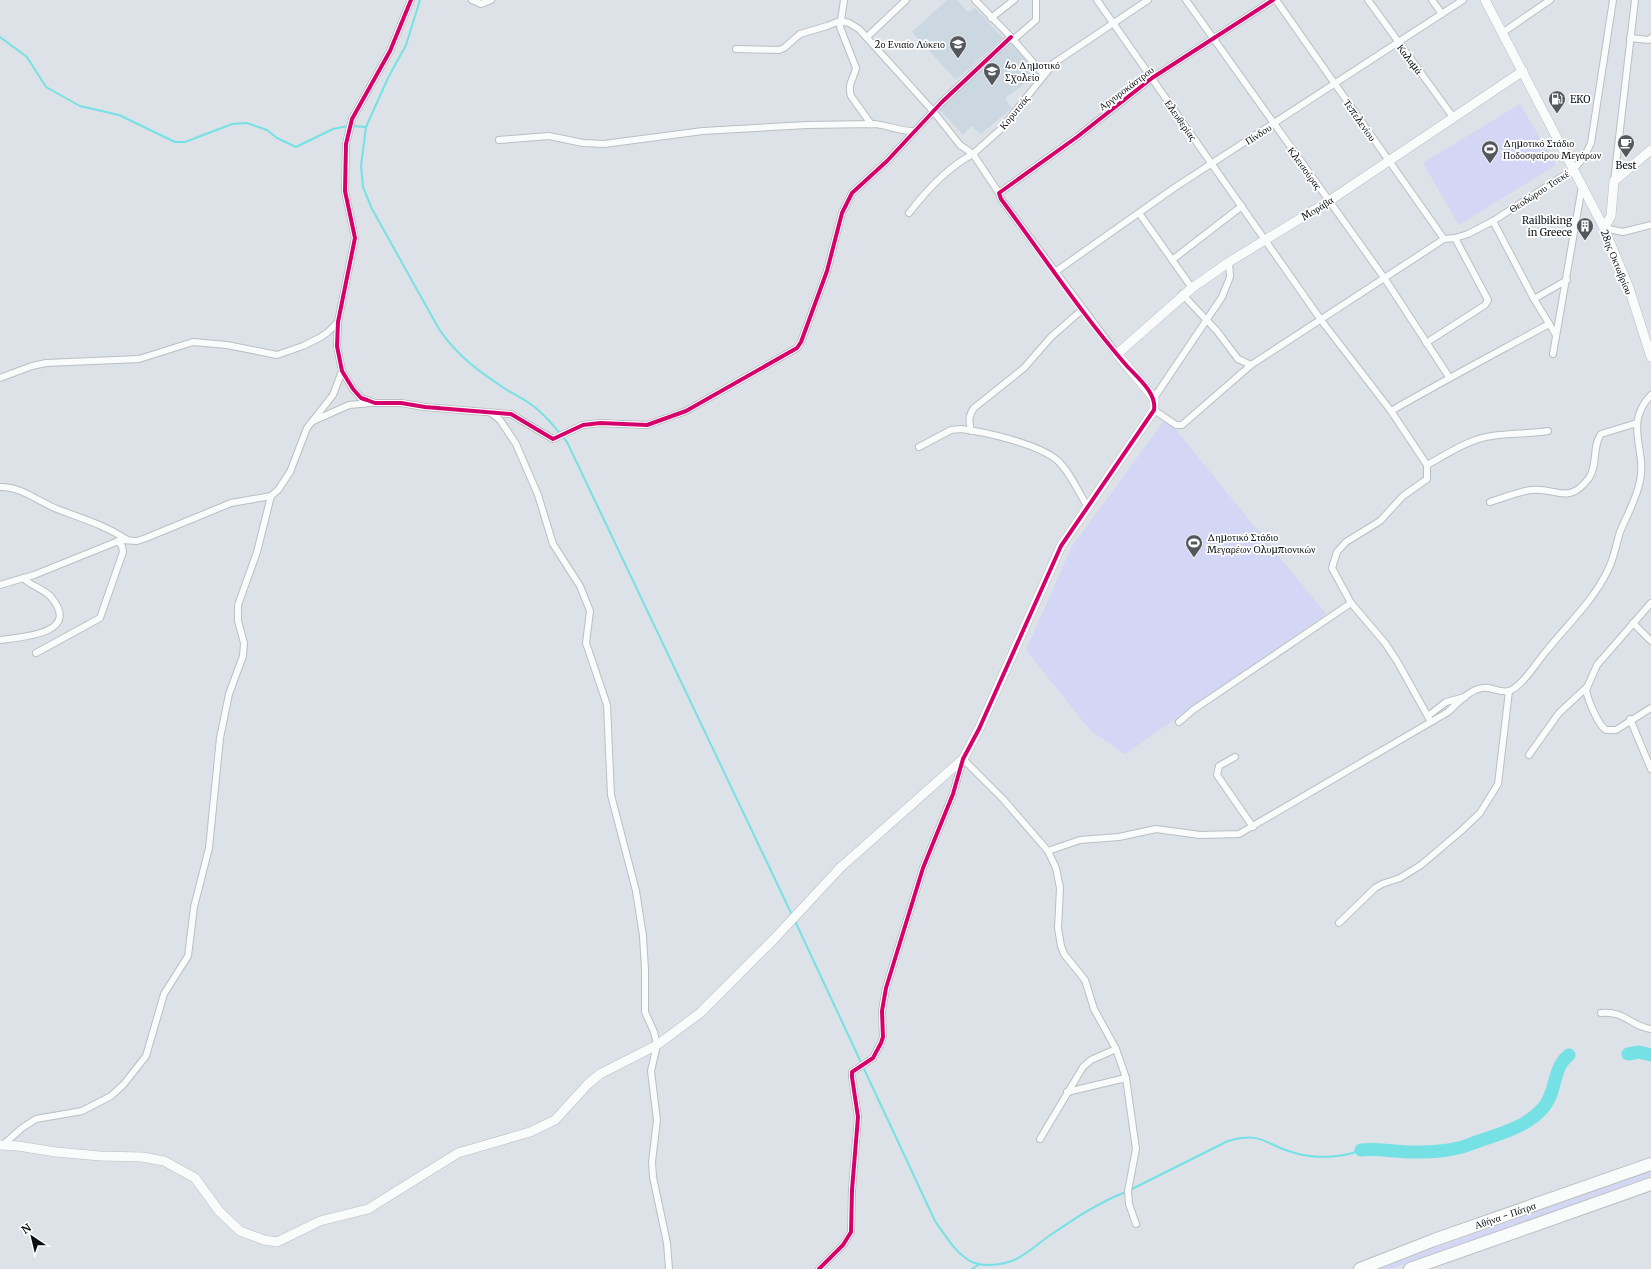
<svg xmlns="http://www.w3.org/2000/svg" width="1651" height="1269" font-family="Merriweather,serif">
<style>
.built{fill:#cbd8e2}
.green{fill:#d3d6f4}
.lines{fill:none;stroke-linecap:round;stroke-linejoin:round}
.stream{stroke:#76e1e4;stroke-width:2}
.river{stroke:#76e1e4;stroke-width:13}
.street-casing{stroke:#babfc3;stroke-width:8}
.secondary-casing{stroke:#babfc3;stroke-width:10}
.highway-casing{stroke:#babfc3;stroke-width:14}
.street{stroke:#fafbfb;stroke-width:6}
.secondary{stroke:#fafbfb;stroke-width:9}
.highway{stroke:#fafbfb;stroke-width:12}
.cycleway-casing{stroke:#fff;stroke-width:6}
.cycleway{stroke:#d6006c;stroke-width:4}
.labels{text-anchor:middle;stroke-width:3.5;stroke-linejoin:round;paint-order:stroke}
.poi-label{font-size:10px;fill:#0b0e11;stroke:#fff;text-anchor:start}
.street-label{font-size:10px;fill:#0b0e11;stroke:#fff}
</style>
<rect width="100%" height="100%" fill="#dce2e7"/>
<g class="built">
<polygon points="947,0 957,0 968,12 975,8 1003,38 956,80 912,32"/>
<polygon points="1011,43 1039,74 1005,98 1012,108 981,134 971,126 963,135 938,108 979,69"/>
</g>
<g class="green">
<polygon points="1520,104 1556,165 1459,225 1423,163"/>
<polygon points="1166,418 1326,614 1125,754 1090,730 1026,650 1071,548"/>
<polygon points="1651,1172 1651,1176 1390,1269 1380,1269 1437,1247"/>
</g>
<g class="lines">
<g class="stream">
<path d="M420 0 406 45 388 78 366 127 361 166 363 187 372 209 439 329C457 356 481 373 507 390 517 396 530 402 538 410 549 419 558 431 567 442L792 915"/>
<polyline points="0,37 27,57 46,87 80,106 119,115 175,142 185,142 232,124 247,123 267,130 277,138 296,147 333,129 348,126"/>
<polyline points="352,126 366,127"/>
<path d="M795 921 935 1221C945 1235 956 1254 972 1262 983 1267 1003 1265 1014 1260 1026 1255 1039 1243 1049 1236 1074 1219 1099 1202 1126 1192"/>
<path d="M1130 1190 1228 1141C1264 1131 1264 1145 1295 1153 1315 1159 1342 1158 1361 1150"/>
<polyline points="972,1269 978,1265"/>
</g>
<g class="river">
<polyline points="1628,1054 1639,1052 1651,1055"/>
<path d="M1361 1150C1380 1148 1399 1153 1419 1152 1432 1152 1446 1151 1458 1148 1464 1147 1470 1144 1476 1142 1499 1134 1527 1127 1543 1108 1557 1093 1552 1068 1569 1055"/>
</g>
<g class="street-casing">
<g id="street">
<polyline points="411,0 390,51 352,119 346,144 345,191 355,238 338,322 337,346 342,371 353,389 361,398 367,400 375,403 401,403 425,407 511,414 553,439 583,425 600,423 647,425 686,411 797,348 801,342 827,271 842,213 852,193 887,161 942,102 1011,37"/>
<polyline points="472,0 481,4 491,0"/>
<path d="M844 0 840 27 856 68C854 79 847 83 851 96L871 124"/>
<polyline points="975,0 1011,37 1044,75"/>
<polyline points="1097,0 1321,320 1391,411 1427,465 1427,479 1403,496 1380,521 1346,542 1337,552 1332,568 1351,603 1385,643 1397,661 1431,722"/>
<polyline points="1186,0 1385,279 1449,377"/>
<polyline points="1276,0 1444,239"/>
<polyline points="1368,0 1453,117"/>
<polyline points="1432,0 1442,14"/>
<polyline points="991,18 1014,0"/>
<polyline points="1502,33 1550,0"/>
<polyline points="867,37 906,0"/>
<polyline points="1630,38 1649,40 1651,38"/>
<polyline points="1013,40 1036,20 1036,0"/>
<path d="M736 49 779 50 784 48 800 34 827 26 840 21 849 23 859 29 933 111 960 145 973 154C948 167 926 191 909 213"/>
<path d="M499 140 549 136 583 143 604 144 703 131 807 125 874 124C888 125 901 132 915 131"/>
<polyline points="1614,181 1635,0"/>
<polyline points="999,193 973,154 1002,128 1054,63 1148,0"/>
<polyline points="1139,213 1192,288"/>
<polyline points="1493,221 1534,299 1556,335"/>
<polyline points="1604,228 1623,232 1651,225"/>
<polyline points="1172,260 1242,206"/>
<polyline points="1055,272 1174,188 1463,0"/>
<polyline points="1182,294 1217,331 1238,359 1251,365 1444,239 1455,238 1468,234 1493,221 1574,169 1584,157 1591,143 1613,0"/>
<polyline points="1534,299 1567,280"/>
<polyline points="1426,343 1485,305 1488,300 1455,238"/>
<polyline points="1117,354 1001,199 999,193 1077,137 1152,78 1273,0"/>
<polyline points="1553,354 1582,186"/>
<polyline points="0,378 32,366 46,363 139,359 193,342 227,345 277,355 303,346 321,337 328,332 338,322"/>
<polyline points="1154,398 1222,297 1230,277 1229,262"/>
<polyline points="1154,410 1176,425 1182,425 1251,365"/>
<path d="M1391 411C1443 381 1496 353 1549 324"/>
<polyline points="491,413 500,420 516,444 538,495 553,544 580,586 590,611 586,643 607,705 611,795 636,891 643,936 645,970 645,1012 654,1032 657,1045 651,1071 657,1120 652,1162 653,1177 667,1243 669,1269"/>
<polyline points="313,421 349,405 371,403"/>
<path d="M971 431C969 421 968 416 974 408L1024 368 1051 337 1083 309"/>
<path d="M919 447 951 430 961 429C986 432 1038 444 1057 460 1070 472 1078 491 1087 506"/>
<path d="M1427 465C1447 454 1469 439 1492 436 1511 433 1529 434 1548 431"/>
<path d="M0 487C20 486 39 502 57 509 83 519 102 524 126 539"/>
<path d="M1490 502C1503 498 1517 492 1531 490 1557 487 1568 506 1589 478 1598 465 1592 446 1601 434L1637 423"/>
<polyline points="0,585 34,575 121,540 137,541 146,538 231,503 271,496"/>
<path d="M1651 603 1597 665 1586 690C1588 700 1598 725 1606 730H1616L1651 708"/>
<polyline points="1633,623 1651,641"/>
<path d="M0 640C22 637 82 634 51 597 44 589 31 586 23 578"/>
<polyline points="36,653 100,618 123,552 122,546 118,541"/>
<polyline points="1428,716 1446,702 1465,697"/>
<polyline points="1630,719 1651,769"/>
<polyline points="1179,722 1193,710 1351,603"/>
<polyline points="1529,755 1559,713 1587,687"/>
<polyline points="1235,757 1219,766 1217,775 1253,827"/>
<polyline points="963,759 1003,799 1048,851 1056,868 1060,888 1058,928 1061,946 1064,954 1085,980 1094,1009 1116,1049 1126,1078 1136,1149 1128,1191 1129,1204 1136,1224"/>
<path d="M1048 851 1080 840 1119 837 1156 829 1200 835 1239 834 1448 712C1458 703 1472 686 1488 688 1494 689 1502 693 1509 691 1523 686 1538 660 1548 649 1569 623 1593 601 1608 570 1614 558 1616 545 1620 532 1627 515 1636 500 1640 481 1647 449 1623 424 1651 395"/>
<polyline points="1339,923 1375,888 1382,884 1400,878 1421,865 1461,831 1480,813 1498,784 1509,691"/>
<path d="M1601 1013C1626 1011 1630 1026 1651 1029"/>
<polyline points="1067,1092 1126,1078"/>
<polyline points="1040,1139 1083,1067 1091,1060 1116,1049"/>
<polyline points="4,1144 22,1128 36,1119 82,1111 111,1096 124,1084 146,1056 164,994 188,956 194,907 209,848 220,738 229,694 243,656 244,643 238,621 238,605 257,552 271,496 278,490 290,472 307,428 333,395 342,371"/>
<polyline points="819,1269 843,1245 851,1232 852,1190 858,1117 852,1077 852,1072 873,1058 881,1043 883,1037 882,1011 886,988 923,868 953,794 963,759"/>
</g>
</g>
<g class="secondary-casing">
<g id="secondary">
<polyline points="1485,0 1604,228 1629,288 1651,357"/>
<polyline points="1604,228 1611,216 1614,181 1651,150"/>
<polyline points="0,1145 18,1146 56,1152 100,1156 142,1157 164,1161 195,1178 219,1211 240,1231 264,1240 277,1242 320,1221 368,1209 458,1153 530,1132 555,1120 588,1084 600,1074 657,1045 700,1013 774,939 841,867 963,759 979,729 1061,546 1154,410 1154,398 1117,354 1192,288 1229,262 1329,201 1523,71"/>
</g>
</g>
<g class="highway-casing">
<g id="highway">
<polyline points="1360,1269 1434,1240 1651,1164"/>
<polyline points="1410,1269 1651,1184"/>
</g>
</g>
<use href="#street" class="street"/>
<use href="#secondary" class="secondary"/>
<use href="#highway" class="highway"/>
<g class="cycleway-casing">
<g id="cycleway">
<polyline points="411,0 390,51 352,119 346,144 345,191 355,238 338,322 337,346 342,371 353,389 361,398 367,400 375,403 401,403 425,407 511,414 553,439 583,425 600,423 647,425 686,411 797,348 801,342 827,271 842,213 852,193 887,161 942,102 1011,37"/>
<path d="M819 1269 843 1245 851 1232 852 1190 858 1117 852 1077V1072L873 1058 881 1043 883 1037 882 1011 886 988 923 868 953 794 963 759 979 729 1061 546 1154 410C1157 393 1137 377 1126 365 1081 313 1042 254 1001 199L999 193 1077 137 1152 78 1273 0"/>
</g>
</g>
<use href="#cycleway" class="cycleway"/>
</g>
<defs>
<g id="school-pin" transform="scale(0.9)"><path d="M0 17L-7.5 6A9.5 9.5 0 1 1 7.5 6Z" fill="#54585c" stroke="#fff"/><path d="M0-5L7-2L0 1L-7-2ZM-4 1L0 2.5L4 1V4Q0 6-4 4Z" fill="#fff"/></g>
<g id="fuel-pin" transform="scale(0.9)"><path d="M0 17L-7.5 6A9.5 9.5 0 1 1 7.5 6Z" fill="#54585c" stroke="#fff"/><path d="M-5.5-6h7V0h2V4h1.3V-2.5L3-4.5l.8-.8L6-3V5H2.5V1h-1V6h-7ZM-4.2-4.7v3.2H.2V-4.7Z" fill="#fff"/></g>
<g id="cafe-pin" transform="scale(0.9)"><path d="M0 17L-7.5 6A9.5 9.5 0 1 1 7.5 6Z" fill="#54585c" stroke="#fff"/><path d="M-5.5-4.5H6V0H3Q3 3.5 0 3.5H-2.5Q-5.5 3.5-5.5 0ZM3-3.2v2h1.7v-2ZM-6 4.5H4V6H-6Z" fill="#fff"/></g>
<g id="stadium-pin" transform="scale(0.9)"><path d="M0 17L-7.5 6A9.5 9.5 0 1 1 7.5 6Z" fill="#54585c" stroke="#fff"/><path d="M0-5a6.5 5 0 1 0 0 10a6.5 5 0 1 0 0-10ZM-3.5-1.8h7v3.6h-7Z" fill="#fff"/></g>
<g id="building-pin" transform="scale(0.9)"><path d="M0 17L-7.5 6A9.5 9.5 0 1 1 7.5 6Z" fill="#54585c" stroke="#fff"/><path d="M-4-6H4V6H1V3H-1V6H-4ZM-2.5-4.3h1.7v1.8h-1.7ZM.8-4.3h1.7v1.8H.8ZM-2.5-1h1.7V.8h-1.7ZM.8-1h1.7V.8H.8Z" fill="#fff"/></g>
</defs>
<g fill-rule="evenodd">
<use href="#school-pin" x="958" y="44"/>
<use href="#school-pin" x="992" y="71"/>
<use href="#fuel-pin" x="1557" y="99"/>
<use href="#cafe-pin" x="1626" y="143"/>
<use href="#stadium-pin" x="1490" y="149"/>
<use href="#building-pin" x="1585" y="226"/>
<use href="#stadium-pin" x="1194" y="543"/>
</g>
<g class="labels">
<g class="poi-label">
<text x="945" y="48" text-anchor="end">2ο Ενιαίο Λύκειο</text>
<text x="1005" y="69">4ο Δημοτικό<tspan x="1005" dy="12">Σχολείο</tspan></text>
<text x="1570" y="103">EKO</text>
<text x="1503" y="147">Δημοτικό Στάδιο<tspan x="1503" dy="12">Ποδοσφαίρου Μεγάρων</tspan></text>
<text x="1626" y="169" text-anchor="middle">Best</text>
<text x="1572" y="224" text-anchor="end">Railbiking<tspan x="1572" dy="12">in Greece</tspan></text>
<text x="1207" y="541">Δημοτικό Στάδιο<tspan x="1207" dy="12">Μεγαρέων Ολυμπιονικών</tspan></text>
</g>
<g class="street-label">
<text transform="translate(1410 59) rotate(53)" y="4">Καλαμά</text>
<text transform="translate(1126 88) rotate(-37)" y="4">Αργυροκάστρου</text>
<text transform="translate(1014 112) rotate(-51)" y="4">Κορυτσάς</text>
<text transform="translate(1181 120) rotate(55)" y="4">Ελευθερίας</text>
<text transform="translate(1360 120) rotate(55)" y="4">Τεπελενίου</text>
<text transform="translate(1258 134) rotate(-33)" y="4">Πίνδου</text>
<text transform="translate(1305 168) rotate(54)" y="4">Κλεισούρας</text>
<text transform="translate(1539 191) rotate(-33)" y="4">Θεοδώρου Τσεκέ</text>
<text transform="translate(1317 208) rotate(-32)" y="4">Μοράβα</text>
<text transform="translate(1617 262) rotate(68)" y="4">28ης Οκτωβρίου</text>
<text transform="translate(1505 1215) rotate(-19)" y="4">Αθήνα - Πάτρα</text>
</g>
</g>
<g transform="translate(32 1237) rotate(325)" stroke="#ffffff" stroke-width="3" paint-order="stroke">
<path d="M0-3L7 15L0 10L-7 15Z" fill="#0b0e11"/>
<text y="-6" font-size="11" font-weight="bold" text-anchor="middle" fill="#0b0e11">N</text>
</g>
</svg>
